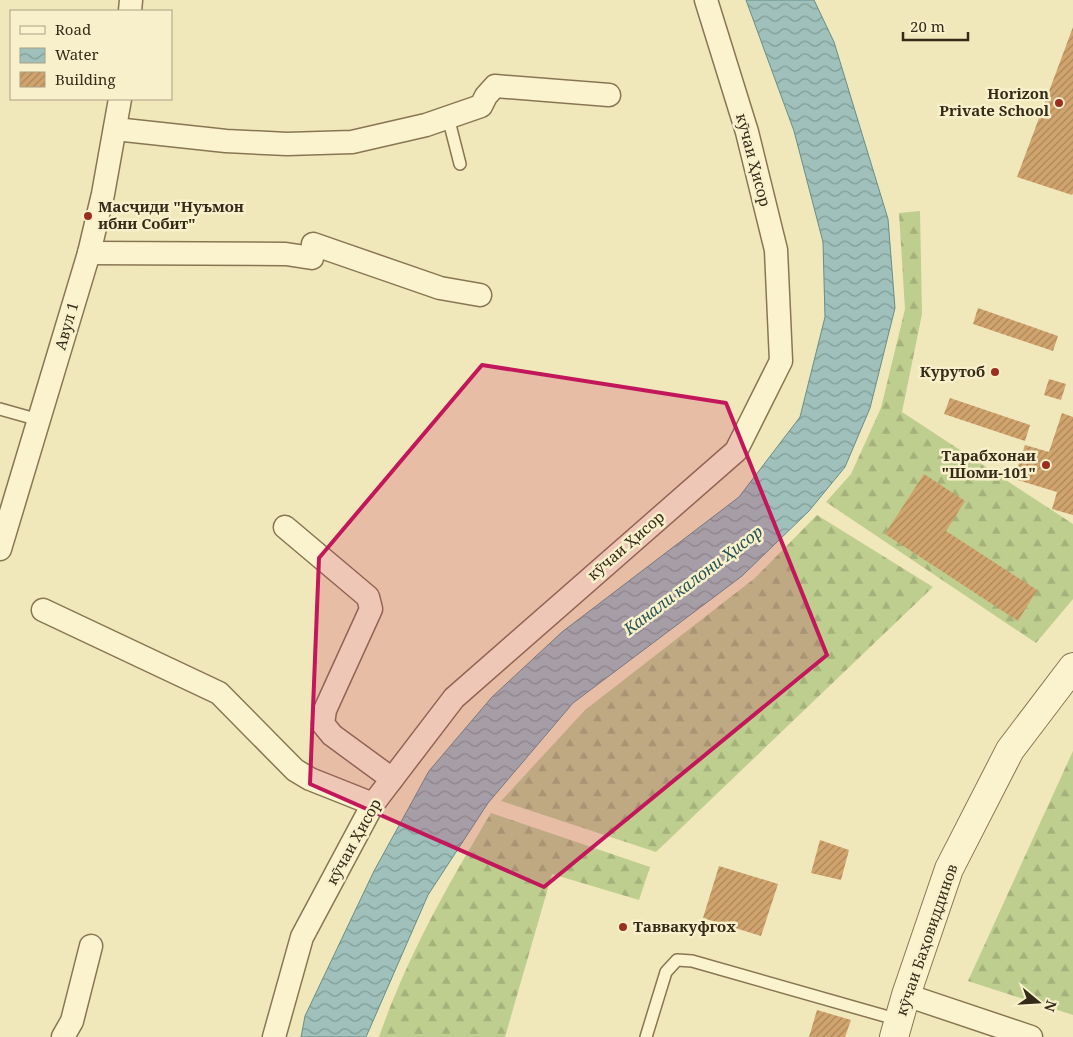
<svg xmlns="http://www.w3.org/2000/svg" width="1073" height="1037" font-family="'Noto Serif',serif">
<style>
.forest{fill:url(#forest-firs)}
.water{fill:url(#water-waves);stroke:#668e89}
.building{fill:url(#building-hatch)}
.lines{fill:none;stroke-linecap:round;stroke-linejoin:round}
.service-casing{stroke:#887653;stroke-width:14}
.minor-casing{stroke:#887653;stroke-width:25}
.tertiary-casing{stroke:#887653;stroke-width:30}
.service{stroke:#fbf3cd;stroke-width:11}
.minor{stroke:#fbf3cd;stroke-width:22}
.tertiary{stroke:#fbf3cd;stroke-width:28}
.marked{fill:#c2185b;fill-opacity:0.2;stroke:#c2185b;stroke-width:4;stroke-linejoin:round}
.poi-dot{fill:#9a2f20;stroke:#f7f0ca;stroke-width:2}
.labels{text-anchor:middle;stroke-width:5;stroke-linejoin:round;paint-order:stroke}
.poi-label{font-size:15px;font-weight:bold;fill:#352b19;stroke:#f7f0ca;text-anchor:end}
.street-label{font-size:15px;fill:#352b19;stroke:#f7f0ca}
.water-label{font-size:16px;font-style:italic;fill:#275356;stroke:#f7f0ca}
</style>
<defs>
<pattern id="forest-firs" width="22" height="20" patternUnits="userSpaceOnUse" patternTransform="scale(1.25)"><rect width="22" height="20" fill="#bece8e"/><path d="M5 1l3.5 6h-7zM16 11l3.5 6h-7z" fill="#a4b17a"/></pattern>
<pattern id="water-waves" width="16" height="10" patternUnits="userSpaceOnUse" patternTransform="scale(1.25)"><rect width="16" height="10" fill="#9fc0bb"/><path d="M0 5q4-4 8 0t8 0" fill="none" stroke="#829c97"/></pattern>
<pattern id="building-hatch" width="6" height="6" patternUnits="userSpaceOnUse" patternTransform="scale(1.25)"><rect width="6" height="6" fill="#d1a46d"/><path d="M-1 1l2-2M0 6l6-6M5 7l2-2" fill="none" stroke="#aa8659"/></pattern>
</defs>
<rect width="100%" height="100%" fill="#f0e7ba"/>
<g class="forest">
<polygon points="920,211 922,314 902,412 1073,524 1073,599 1036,643 826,502 851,474 881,408 905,309 899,213"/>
<polygon points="817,515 933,587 656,852 501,801 585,710 755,578"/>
<polygon points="1073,751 1073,1015 968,981"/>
<path d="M491 813 650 867 639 900 552 874 505 1037H379C407 957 447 886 491 813Z"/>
</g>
<polygon class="water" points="746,0 814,0 834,42 888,219 895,308 870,408 845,467 809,511 742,576 573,703 488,803 428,895 366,1037 301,1037 305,1016 374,871 429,771 492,697 562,632 739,497 800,417 825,317 823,242 794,131"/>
<g class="building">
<polygon points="1073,27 1073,193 1072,195 1017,177"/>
<polygon points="978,308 1058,336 1053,351 973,324"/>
<polygon points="1049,379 1066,384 1061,400 1044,395"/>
<polygon points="950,398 1030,425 1025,441 944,414"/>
<polygon points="1062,413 1073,417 1073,515 1052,509 1057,492 1014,479 1025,445 1049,452"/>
<polygon points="924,474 965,501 946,531 1037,590 1018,621 885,534"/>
<polygon points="820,840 849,850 841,880 811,873"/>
<polygon points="719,866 778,884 761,936 703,918"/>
<polygon points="817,1010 851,1020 845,1037 809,1037"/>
</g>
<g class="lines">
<g class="service-casing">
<g id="service">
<polyline points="448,117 460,164"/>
<polyline points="0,409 39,420"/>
<polyline points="646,1037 666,972 677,960 692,961 899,1020"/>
</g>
</g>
<g class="minor-casing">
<g id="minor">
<polyline points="130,11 131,0"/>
<polyline points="115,129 226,141 287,144 352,142 426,125 481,106 486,96 495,86 609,95"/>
<polyline points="89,253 286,254 312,258 313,244 440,288 480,295"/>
<polyline points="285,527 368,597 371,609 325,710 323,724 332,735 392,779"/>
<polyline points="0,549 89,253 103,194 120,99"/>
<polyline points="43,610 219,693 295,770 310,779 373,804"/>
<polyline points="906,995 1031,1037"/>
<polyline points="63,1037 72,1021 91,946"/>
<polyline points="274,1037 302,937 373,804 454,698 736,451 781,361 776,250 747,132 706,0"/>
</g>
</g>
<g class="tertiary-casing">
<polyline id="tertiary" points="894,1037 906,995 949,869 1010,750 1073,667"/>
</g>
<use href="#service" class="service"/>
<use href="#minor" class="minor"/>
<use href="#tertiary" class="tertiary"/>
</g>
<path class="marked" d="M482 365 726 403 827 655 544 887 310 784 319 558Z"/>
<g class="poi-dot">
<circle cx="1059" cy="103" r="5"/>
<circle cx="88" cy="216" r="5"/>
<circle cx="995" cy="372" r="5"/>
<circle cx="1046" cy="465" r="5"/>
<circle cx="623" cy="927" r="5"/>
</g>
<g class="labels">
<g class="poi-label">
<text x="1049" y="99">Horizon<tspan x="1049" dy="17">Private School</tspan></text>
<text x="98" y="212" text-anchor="start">Масҷиди "Нуъмон<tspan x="98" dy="17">ибни Собит"</tspan></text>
<text x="985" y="377">Курутоб</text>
<text x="1036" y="461">Тарабхонаи<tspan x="1036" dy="17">"Шоми-101"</tspan></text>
<text x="633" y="932" text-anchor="start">Таввакуфгох</text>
</g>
<g class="street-label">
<text transform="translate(753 160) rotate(75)" y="5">кӯчаи Ҳисор</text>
<text transform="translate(67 326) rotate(-74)" y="5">Авул 1</text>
<text transform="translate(626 546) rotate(-41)" y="5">кӯчаи Ҳисор</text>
<text transform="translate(354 842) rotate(-61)" y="5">кӯчаи Ҳисор</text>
<text transform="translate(927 940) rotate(-71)" y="5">кӯчаи Баҳовиддинов</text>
</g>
<g class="water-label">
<text transform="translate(693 580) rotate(-37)" y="6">Канали калони Ҳисор</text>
</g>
</g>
<rect x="10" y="10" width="162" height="90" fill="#f7f0ca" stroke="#a9a183"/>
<rect x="20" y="26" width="25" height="8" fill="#fbf3cd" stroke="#a9a183"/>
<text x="55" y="35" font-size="15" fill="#352b19">Road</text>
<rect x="20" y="48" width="25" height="15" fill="url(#water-waves)" stroke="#a9a183"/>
<text x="55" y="60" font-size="15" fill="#352b19">Water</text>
<rect x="20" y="72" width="25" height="15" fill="url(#building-hatch)" stroke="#a9a183"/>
<text x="55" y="85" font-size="15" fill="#352b19">Building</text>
<g transform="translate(1038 1002) rotate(108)" stroke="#f7f0ca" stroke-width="4" paint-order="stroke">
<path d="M0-4L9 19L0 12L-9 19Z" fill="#352b19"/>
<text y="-8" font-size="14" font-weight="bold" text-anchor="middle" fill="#352b19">N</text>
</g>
<path d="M903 32v8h65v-8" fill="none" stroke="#352b19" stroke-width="2.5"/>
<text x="910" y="32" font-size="15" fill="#352b19" stroke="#f7f0ca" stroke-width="4" paint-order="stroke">20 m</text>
</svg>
